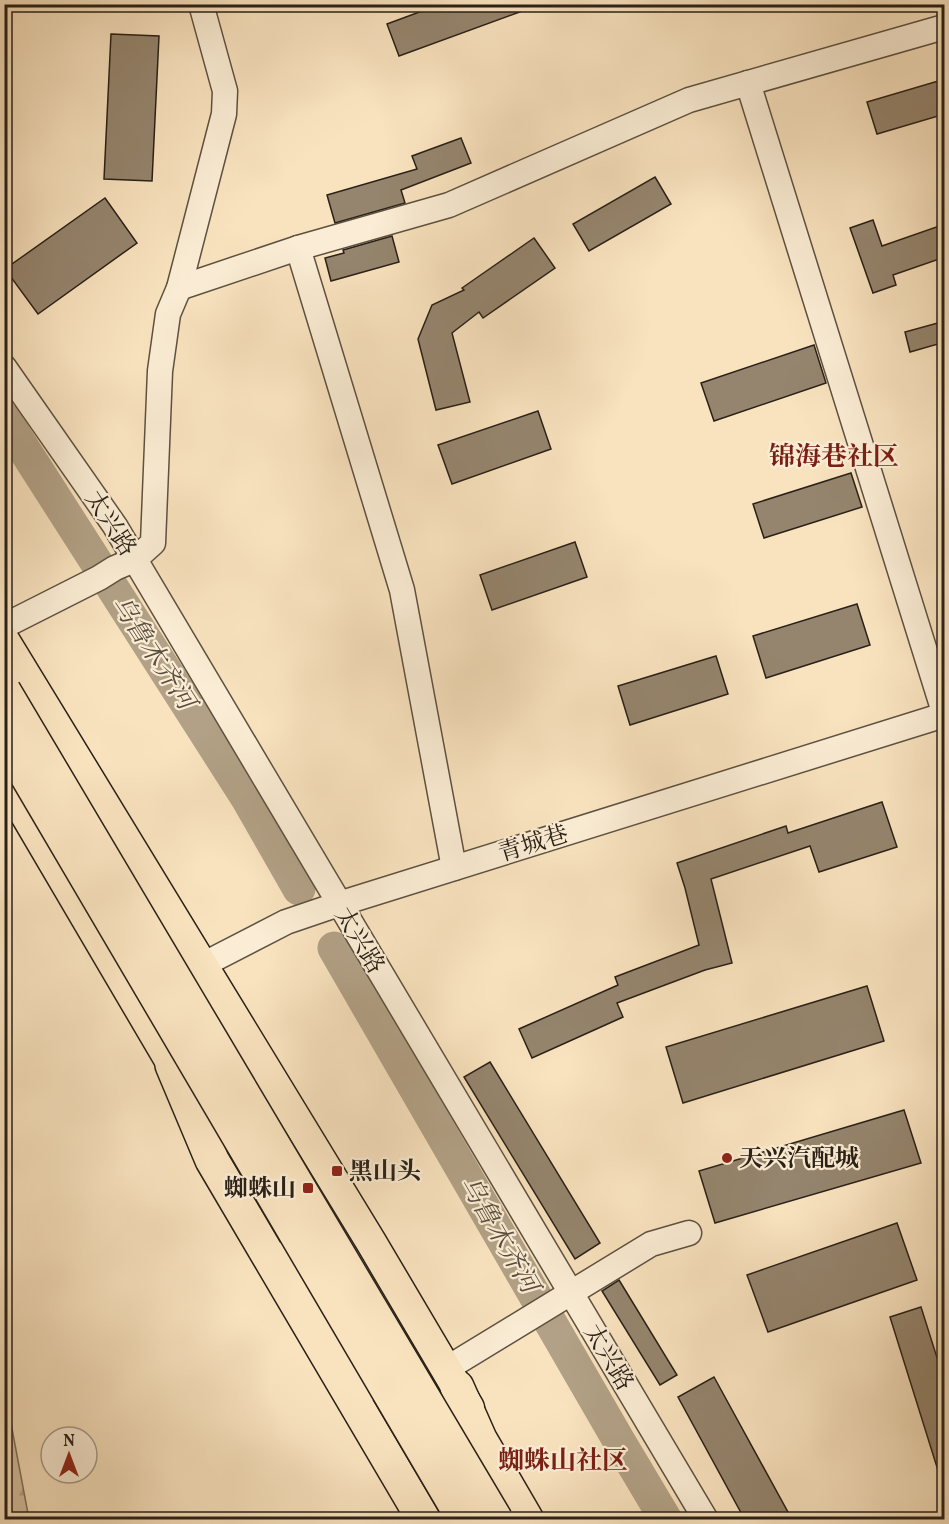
<svg xmlns="http://www.w3.org/2000/svg" width="949" height="1524" font-family="Vollkorn,'Noto Serif SC',serif">
<style>
.forest{fill:url(#forest-firs);stroke:#80715c;stroke-width:1.5}
.lines{fill:none;stroke-linecap:round;stroke-linejoin:round}
.river{stroke:#b2a186;stroke-width:33}
.building{fill:#95856e;stroke:#292017;stroke-width:1.5}
.minor-casing{stroke:#5d5141;stroke-width:27}
.major-casing{stroke:#292017;stroke-width:33}
.highway-casing{stroke:#292017;stroke-width:36}
.minor{stroke:#fbedd5;stroke-width:24}
.major{stroke:#f9e3bf;stroke-width:30}
.highway{stroke:#f9e3bf;stroke-width:33}
.highway-bridge-casing{stroke:#292017;stroke-width:36;stroke-linecap:butt}
.highway-bridge{stroke:#f9e3bf;stroke-width:33}
.poi-dot{fill:#8f2418;stroke:#fbedd5;stroke-width:2}
.labels{text-anchor:middle;stroke-width:4.5;stroke-linejoin:round;paint-order:stroke}
.street-label{font-size:24px;fill:#292017;stroke:#fbedd5}
.poi-label{font-size:24px;font-weight:bold;fill:#292017;stroke:#fbedd5;text-anchor:start}
.neighbourhood-label{font-size:26px;font-weight:bold;fill:#7a1f14;stroke:#fbedd5}
.water-label{font-size:26px;font-style:italic;fill:#594d3e;stroke:#fbedd5}
</style>
<defs>
<pattern id="forest-firs" width="22" height="20" patternUnits="userSpaceOnUse" patternTransform="scale(1.5)"><rect width="22" height="20" fill="#d6c2a2"/><path d="M5 1l3.5 6h-7zM16 11l3.5 6h-7z" fill="#b8a68b"/></pattern>
</defs>
<rect width="100%" height="100%" fill="#f9e3bf"/>
<filter id="stains"><feTurbulence type="fractalNoise" baseFrequency=".00333" numOctaves="4"/><feColorMatrix values="0 0 0 0 .2 0 0 0 0 .09 0 0 0 0 .02 0 0 0 .5 -.17"/></filter>
<radialGradient id="worn" r=".72"><stop offset=".6" stop-color="#630" stop-opacity="0"/><stop offset="1" stop-color="#630" stop-opacity=".3"/></radialGradient>
<polygon class="forest" points="4,1397 7,1402 29,1519 5,1519"/>
<g class="lines">
<g class="river">
<polyline points="4,418 247,798 299,889"/>
<polyline points="334,948 619,1441 666,1520"/>
</g>
</g>
<g class="building">
<polygon points="441,4 535,4 536,6 399,56 387,24"/>
<polygon points="111,34 159,36 152,181 104,179"/>
<polygon points="945,79 945,114 877,134 867,102"/>
<polygon points="461,138 471,163 401,190 405,203 335,223 327,195 417,169 412,156"/>
<polygon points="655,177 671,204 589,251 573,224"/>
<polygon points="105,198 137,243 38,314 5,269"/>
<polygon points="873,220 882,246 945,224 945,257 893,275 896,285 873,293 850,228"/>
<polygon points="392,236 399,262 331,281 325,258 344,253 343,250"/>
<polygon points="534,238 555,268 483,318 479,312 452,333 470,402 436,410 418,339 432,305 464,290 462,288"/>
<polygon points="945,321 945,342 910,352 905,332"/>
<polygon points="814,345 826,383 714,421 701,383"/>
<polygon points="538,411 551,449 452,484 438,445"/>
<polygon points="851,473 862,507 764,538 753,504"/>
<polygon points="575,542 587,577 492,610 480,575"/>
<polygon points="857,604 870,645 766,678 753,636"/>
<polygon points="716,656 728,694 630,725 618,686"/>
<polygon points="882,802 897,847 819,872 810,846 711,879 732,963 705,970 617,1003 623,1017 532,1058 519,1029 618,985 615,977 699,945 685,888 677,863 786,826 788,833"/>
<polygon points="867,986 884,1041 683,1103 666,1047"/>
<polygon points="490,1062 600,1243 575,1259 464,1077"/>
<polygon points="904,1110 921,1163 715,1223 699,1171"/>
<polygon points="897,1223 917,1280 768,1332 747,1275"/>
<polygon points="619,1280 677,1375 660,1385 602,1291"/>
<polygon points="921,1307 945,1383 945,1480 941,1480 890,1317"/>
<polygon points="714,1377 789,1514 778,1520 745,1520 678,1397"/>
</g>
<g class="lines">
<g class="minor-casing">
<g id="minor">
<polyline points="748,83 944,712"/>
<polyline points="298,248 402,590 454,868"/>
<polyline points="179,288 298,248 449,205 689,100 944,27"/>
<polyline points="4,367 115,526 706,1520"/>
<polyline points="4,626 99,578 115,568 134,560 153,543 160,371 168,314 179,288 224,114 225,91 201,4"/>
<polyline points="187,973 286,922 339,904 944,715"/>
<polyline points="446,1369 651,1244 689,1233"/>
</g>
</g>
<g class="major-casing">
<g id="major">
<polyline points="4,640 371,1242 469,1408"/>
<polyline points="4,778 185,1086"/>
<polyline points="287,1256 365,1387"/>
</g>
</g>
<g class="highway-casing">
<g id="highway">
<polyline points="172,1065 212,1160 424,1520"/>
<polyline points="457,1387 480,1439 527,1520"/>
</g>
</g>
<use href="#minor" class="minor"/>
<use href="#major" class="major"/>
<use href="#highway" class="highway"/>
<g class="highway-bridge-casing">
<g id="highway-bridge">
<polyline points="4,691 496,1520"/>
<polyline points="4,737 464,1520"/>
</g>
</g>
<use href="#highway-bridge" class="highway-bridge"/>
</g>
<g class="poi-dot">
<circle cx="727" cy="1158" r="6"/>
<rect x="331" y="1165" width="12" height="12" rx="3"/>
<rect x="302" y="1182" width="12" height="12" rx="3"/>
</g>
<g class="labels">
<g class="street-label">
<text transform="translate(111 523) rotate(57)" y="8">太兴路</text>
<text transform="translate(533 843) rotate(-17)" y="8">青城巷</text>
<text transform="translate(360 940) rotate(59)" y="8">太兴路</text>
<text transform="translate(609 1357) rotate(59)" y="8">太兴路</text>
</g>
<g class="poi-label">
<text x="739" y="1166">天兴汽配城</text>
<text x="349" y="1179">黑山头</text>
<text x="296" y="1196" text-anchor="end">蜘蛛山</text>
</g>
<g class="neighbourhood-label">
<text x="834" y="465">锦海巷社区</text>
<text x="563" y="1469">蜘蛛山社区</text>
</g>
<g class="water-label">
<text transform="translate(154 652) rotate(57)" y="9">乌鲁木齐河</text>
<text transform="translate(500 1234) rotate(60)" y="9">乌鲁木齐河</text>
</g>
</g>
<rect width="949" height="1524" fill="none" stroke="#f9e3bf" stroke-width="24"/>
<rect x="6" y="6" width="937" height="1512" fill="none" stroke="#292017" stroke-width="3"/>
<rect x="12" y="12" width="925" height="1500" fill="none" stroke="#292017" stroke-width="1.5"/>
<g transform="translate(69 1455)"><circle r="28" fill="#fbedd5" stroke="#a79b89" stroke-width="1.5"/>
<path d="M0-4.5L10 22L0 15L-10 22Z" fill="#8f2418"/>
<text y="-9" font-size="16" font-weight="bold" text-anchor="middle" fill="#292017">N</text>
</g>
<rect width="100%" height="100%" filter="url(#stains)"/>
<rect width="100%" height="100%" fill="url(#worn)"/>
</svg>
